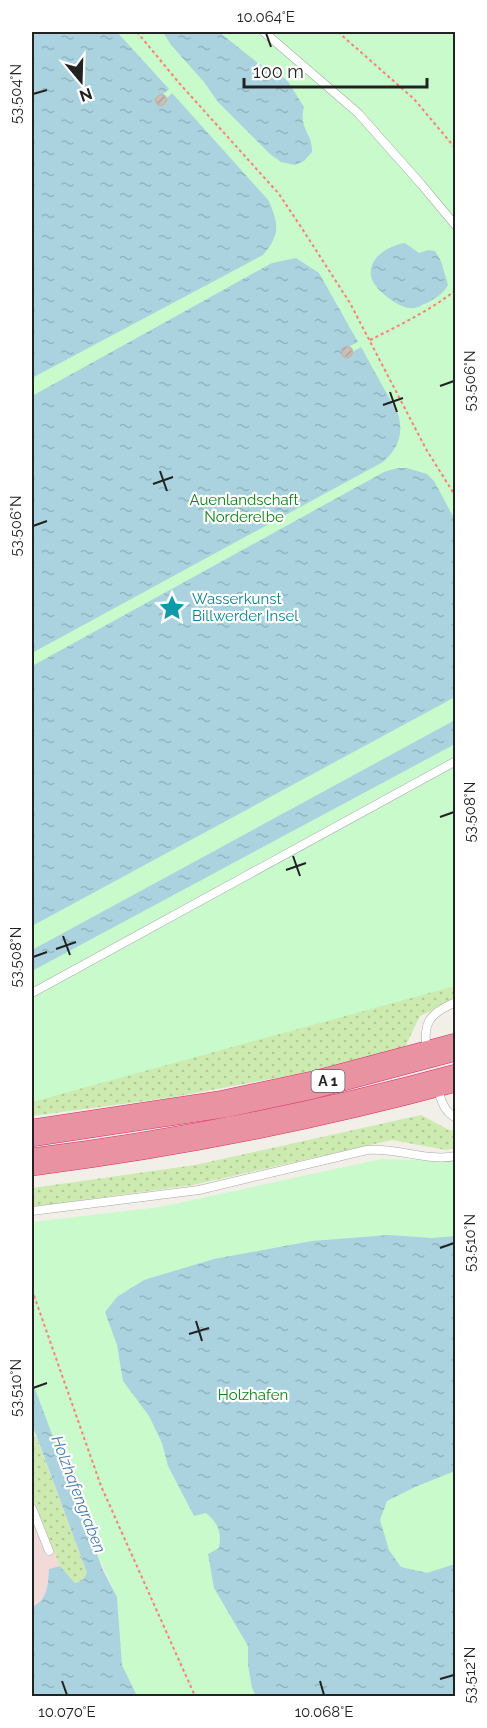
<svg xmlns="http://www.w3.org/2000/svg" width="487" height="1728" font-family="Raleway,sans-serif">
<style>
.commercial{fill:#f2dad9}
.grass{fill:url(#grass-dots)}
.park{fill:#c8facc}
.water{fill:url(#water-ripples)}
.building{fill:url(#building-hatch);stroke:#c4b6ab;stroke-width:1.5}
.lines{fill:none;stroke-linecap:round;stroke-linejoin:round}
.lane-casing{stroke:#a9a9a9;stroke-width:9}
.highway-casing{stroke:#dc2a67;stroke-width:28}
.path{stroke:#fa8072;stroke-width:2;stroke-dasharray:3 3;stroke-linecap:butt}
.lane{stroke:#fff;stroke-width:8}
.highway{stroke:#e892a2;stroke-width:27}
.ticks{fill:none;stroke:#222;stroke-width:2}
.labels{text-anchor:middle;stroke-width:4.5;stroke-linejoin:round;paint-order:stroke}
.shield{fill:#fff;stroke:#646464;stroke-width:1.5}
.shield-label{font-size:14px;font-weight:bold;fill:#222}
.park-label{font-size:15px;fill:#0c8416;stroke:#fff}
.culture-label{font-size:15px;fill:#0d838f;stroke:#fff;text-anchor:start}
.water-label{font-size:16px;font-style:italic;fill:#4a7aab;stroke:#fff}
.neatline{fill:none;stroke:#222;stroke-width:2}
.ticks-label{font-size:15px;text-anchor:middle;fill:#222}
</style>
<defs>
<pattern id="grass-dots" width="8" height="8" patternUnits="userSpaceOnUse" patternTransform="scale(1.5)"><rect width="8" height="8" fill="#cdebb0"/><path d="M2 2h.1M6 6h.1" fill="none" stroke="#b0c997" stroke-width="1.8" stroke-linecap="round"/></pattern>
<pattern id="water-ripples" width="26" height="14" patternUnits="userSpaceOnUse" patternTransform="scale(1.5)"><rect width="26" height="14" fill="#aad3df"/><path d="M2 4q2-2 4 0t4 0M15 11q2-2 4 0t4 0" fill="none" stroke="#92b5bf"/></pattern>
<pattern id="building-hatch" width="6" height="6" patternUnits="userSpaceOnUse" patternTransform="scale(1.5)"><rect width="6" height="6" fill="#c7bfb8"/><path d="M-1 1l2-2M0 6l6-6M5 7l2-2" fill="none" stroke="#aba49e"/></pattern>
</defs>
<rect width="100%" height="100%" fill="#f2efe9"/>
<polygon class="commercial" points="32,1496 60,1566 49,1569 48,1591 37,1604 32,1607"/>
<g class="grass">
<polygon points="455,774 455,1000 420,1016 405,1047 298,1074 168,1098 32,1116 32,1006"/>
<polygon points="421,1115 449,1130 455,1130 455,1148 446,1150 392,1140 193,1185 32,1207 32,1188 195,1165"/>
<polygon points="36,1436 87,1573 82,1581 75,1583 60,1566 32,1496 32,1438"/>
</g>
<g class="park">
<polygon points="32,32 455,32 455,986 32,1102"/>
<polygon points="455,1158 455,1696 137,1696 122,1665 117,1597 70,1495 50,1429 32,1436 32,1222 160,1207 381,1159 446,1161"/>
</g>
<g class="water">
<path d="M32 32H117L169 89 163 94H158L155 97 156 104 164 106 167 103V98L172 93 269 201C279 225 280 235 263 255L32 378Z"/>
<path d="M163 32H219L259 64 273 70 287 80 304 107C298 129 313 133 312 152L304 161 295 165 281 162 270 154 218 102 204 82 171 45Z"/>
<path d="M405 243 419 253 428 250 435 251 441 261 448 285C443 294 436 298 427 303 423 304 418 308 414 308 401 311 372 288 371 276 368 257 390 245 405 243Z"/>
<path d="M296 258 319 273 358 342 350 346H345L341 352 343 356 350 357 354 351 361 347 398 414C404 434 398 449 383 462L32 653V396L272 263Z"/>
<polygon points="397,468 407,468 427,474 434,481 455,520 455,697 32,926 32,666 384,472"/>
<polygon points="455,720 455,744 32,971 32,950"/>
<path d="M389 1235 432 1238 455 1236V1471L415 1487 387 1501 380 1520 389 1550 401 1567 427 1573 455 1564V1696H256L252 1688 248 1665V1646L214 1588 208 1554 219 1548C222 1532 218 1523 206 1513L194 1516 168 1466 162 1443 149 1416 123 1381 117 1345 105 1312 117 1297 144 1280 214 1259 312 1241Z"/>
<path d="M32 1381 103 1570 117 1597 122 1665 137 1696H32V1607C48 1599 48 1585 49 1569L60 1566 75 1583 82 1581 87 1573 32 1424Z"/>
</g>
<g class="building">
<circle cx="161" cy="100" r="5.5"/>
<circle cx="347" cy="352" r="5.5"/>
</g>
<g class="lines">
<g class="lane-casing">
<g id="lane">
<polyline points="264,32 358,113 421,184 456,226"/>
<polyline points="32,993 456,761"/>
<path d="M427 1051C422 1022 430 1013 456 1002"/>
<path d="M437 1087C441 1099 443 1111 456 1118"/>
<path d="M32 1211 199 1190 367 1150C398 1147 426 1162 456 1156"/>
<polyline points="32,1508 49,1551"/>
</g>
</g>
<g class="highway-casing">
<g id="highway">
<polyline points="32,1133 224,1104 313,1085 456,1047"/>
<path d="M32 1162C174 1144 316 1116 456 1078"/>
</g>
</g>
<g class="path">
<polyline points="137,32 180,84 279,194 301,227 350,303 426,449 456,497"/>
<polyline points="338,32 414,99 456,149"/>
<path d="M370 340C400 325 429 311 456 290"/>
<polyline points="32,1290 101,1486 195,1696"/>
</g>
<use href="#lane" class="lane"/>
<use href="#highway" class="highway"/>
</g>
<path class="ticks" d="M266 33 271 47M33 94 47 90M440 386 454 381M390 392 397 412M383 405 403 398M160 471 167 491M153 484 173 477M33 526 47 521M440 817 454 812M293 856 300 876M286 870 306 863M63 936 70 955M56 949 76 942M33 957 47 952M440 1248 454 1243M196 1321 202 1341M189 1334 209 1328M33 1388 47 1383M440 1679 454 1675M62 1681 67 1695M320 1681 324 1695"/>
<defs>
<g id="sight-bare" transform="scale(2.07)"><path d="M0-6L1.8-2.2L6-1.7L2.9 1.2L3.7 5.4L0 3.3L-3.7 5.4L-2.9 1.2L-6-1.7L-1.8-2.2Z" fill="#0f9aa8" stroke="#fff" stroke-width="2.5" paint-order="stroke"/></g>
</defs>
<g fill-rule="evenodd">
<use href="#sight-bare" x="172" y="608"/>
</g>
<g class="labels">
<rect class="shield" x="311.5" y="1070" width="33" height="22" rx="4.5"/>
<g class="shield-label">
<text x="328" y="1086">A 1</text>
</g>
<g class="park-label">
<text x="244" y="505">Auenlandschaft<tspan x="244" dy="17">Norderelbe</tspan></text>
<text x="253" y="1400">Holzhafen</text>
</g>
<g class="culture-label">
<text x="192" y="604">Wasserkunst<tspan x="192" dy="17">Billwerder Insel</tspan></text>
</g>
<g class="water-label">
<text transform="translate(79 1494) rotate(69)" y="6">Holzhafengraben</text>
</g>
</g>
<rect width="487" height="1728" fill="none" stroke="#ffffff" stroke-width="66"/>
<g transform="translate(81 81) rotate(161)" stroke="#ffffff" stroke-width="4.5" paint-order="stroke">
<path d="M0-4.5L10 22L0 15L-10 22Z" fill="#222222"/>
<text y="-9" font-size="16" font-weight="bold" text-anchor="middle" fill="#222222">N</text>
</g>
<path d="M244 78v9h183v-9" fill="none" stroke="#222222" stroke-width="3"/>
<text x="253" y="78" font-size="18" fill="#222222" stroke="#ffffff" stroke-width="4.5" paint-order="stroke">100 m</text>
<rect x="33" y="33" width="421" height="1662" class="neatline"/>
<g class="ticks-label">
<text x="266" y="22">10.064°E</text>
<text transform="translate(16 94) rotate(-90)" y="5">53.504°N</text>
<text transform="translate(470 381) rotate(-90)" y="5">53.506°N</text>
<text transform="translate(16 526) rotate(-90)" y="5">53.506°N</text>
<text transform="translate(470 812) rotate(-90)" y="5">53.508°N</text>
<text transform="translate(16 957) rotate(-90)" y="5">53.508°N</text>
<text transform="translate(470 1243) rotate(-90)" y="5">53.510°N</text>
<text transform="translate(16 1388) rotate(-90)" y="5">53.510°N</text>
<text transform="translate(470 1675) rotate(-90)" y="5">53.512°N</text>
<text x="67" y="1717">10.070°E</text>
<text x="324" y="1717">10.068°E</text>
</g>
</svg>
